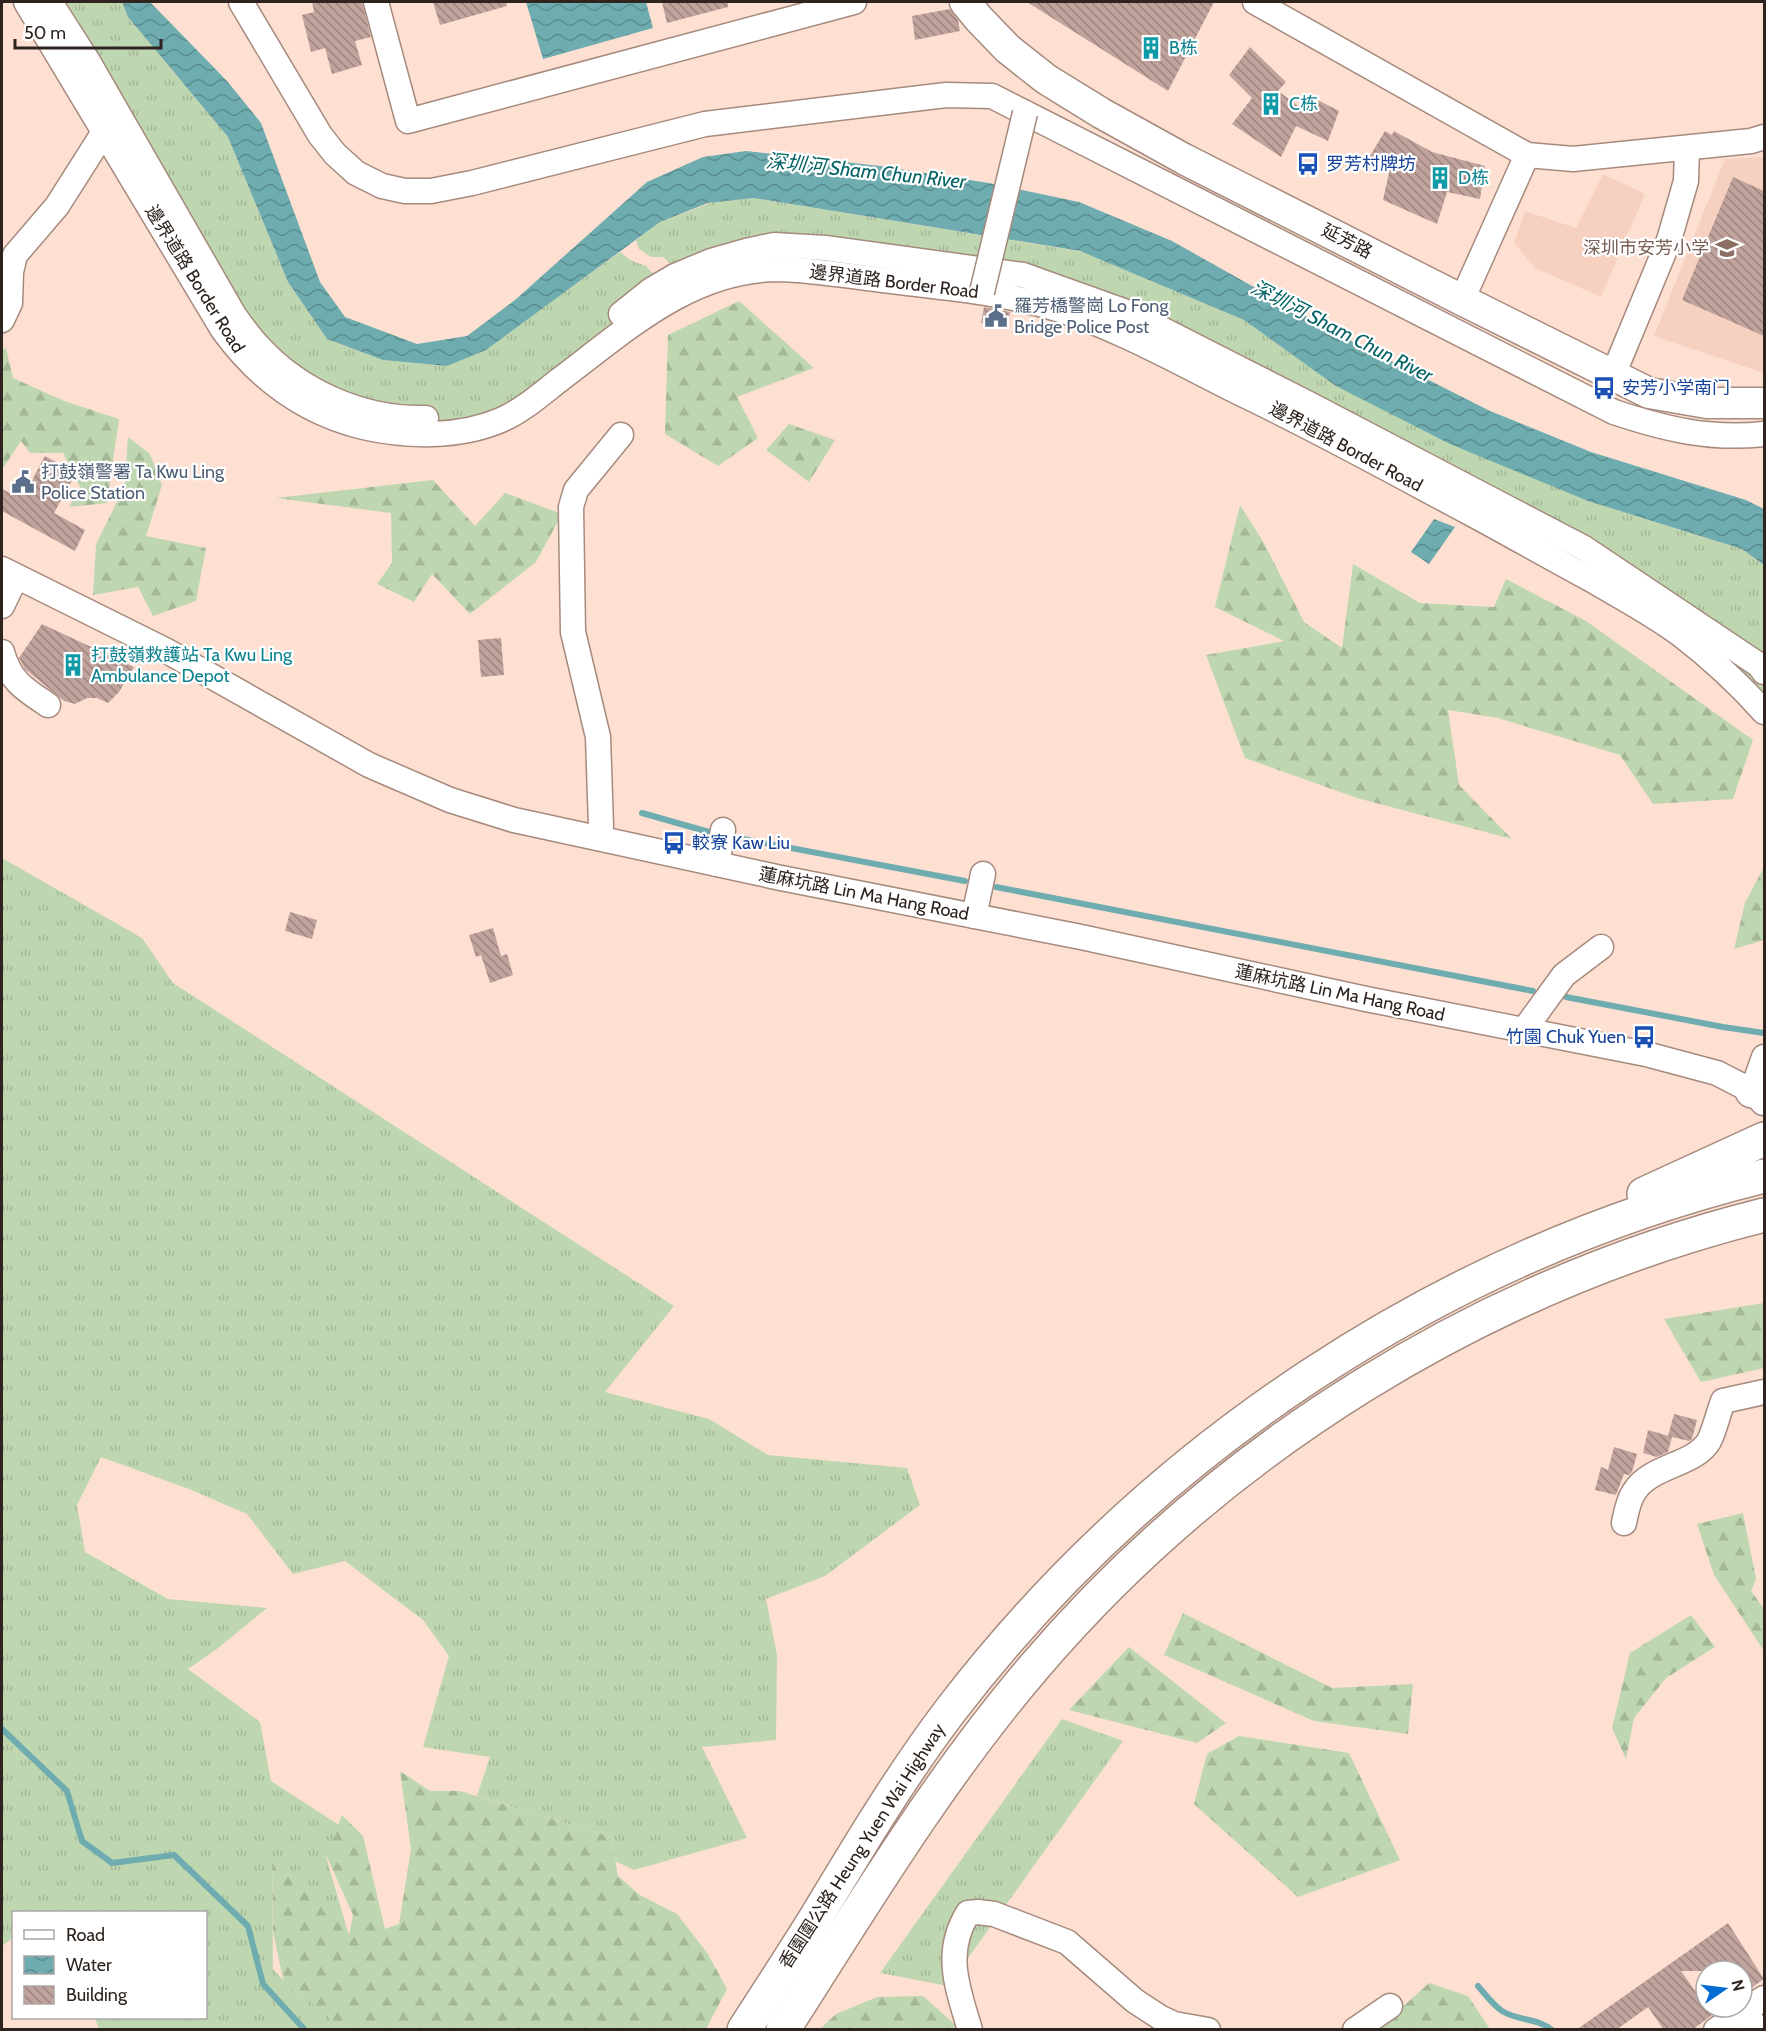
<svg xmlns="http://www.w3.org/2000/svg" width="1766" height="2031" font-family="Cabin,'Noto Sans SC',sans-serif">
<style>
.built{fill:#f6d1c0}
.grass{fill:url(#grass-tufts)}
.forest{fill:url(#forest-firs)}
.water{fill:url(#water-waves)}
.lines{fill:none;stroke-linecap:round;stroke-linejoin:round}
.stream{stroke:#6eacaf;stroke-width:6}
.building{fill:url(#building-back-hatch)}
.minor-casing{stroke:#a58a7d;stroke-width:27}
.major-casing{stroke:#a58a7d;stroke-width:33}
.highway-casing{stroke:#a58a7d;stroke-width:36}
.minor{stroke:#fff;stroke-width:24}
.major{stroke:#fff;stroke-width:30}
.highway{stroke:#fff;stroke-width:33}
.minor-bridge-casing{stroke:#a58a7d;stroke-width:27;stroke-linecap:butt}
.minor-bridge{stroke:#fff;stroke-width:24}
.labels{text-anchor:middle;stroke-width:4.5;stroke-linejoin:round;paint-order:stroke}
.culture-label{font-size:18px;fill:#0d838f;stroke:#fff;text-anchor:start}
.transit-label{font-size:18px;fill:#164399;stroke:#fff;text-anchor:start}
.street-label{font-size:18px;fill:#2e231e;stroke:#fff}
.education-label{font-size:18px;fill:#785e54;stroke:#fff;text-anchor:end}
.service-label{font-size:18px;fill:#4e5e75;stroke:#fff;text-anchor:start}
.water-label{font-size:20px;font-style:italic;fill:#066366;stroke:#fff}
</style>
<defs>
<pattern id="grass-tufts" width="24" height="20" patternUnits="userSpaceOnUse" patternTransform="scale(1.5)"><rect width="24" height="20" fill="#bfd7b1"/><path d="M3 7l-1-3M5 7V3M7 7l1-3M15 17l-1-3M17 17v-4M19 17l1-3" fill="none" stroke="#a4b898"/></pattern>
<pattern id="forest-firs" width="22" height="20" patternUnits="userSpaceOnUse" patternTransform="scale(1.5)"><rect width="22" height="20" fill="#bfd7b1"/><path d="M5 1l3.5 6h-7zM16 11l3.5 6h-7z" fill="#a4b898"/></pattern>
<pattern id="water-waves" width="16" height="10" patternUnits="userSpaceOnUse" patternTransform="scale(1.5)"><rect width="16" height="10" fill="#6eacaf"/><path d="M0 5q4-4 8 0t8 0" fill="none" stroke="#5b8c8e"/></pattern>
<pattern id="building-back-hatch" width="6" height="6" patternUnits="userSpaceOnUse" patternTransform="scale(1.5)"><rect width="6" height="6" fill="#c1a39d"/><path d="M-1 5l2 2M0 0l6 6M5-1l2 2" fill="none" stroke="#9d847f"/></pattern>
</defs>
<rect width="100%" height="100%" fill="#fde0d2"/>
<g class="built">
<polygon points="1764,157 1764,373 1654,336 1725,159"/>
<polygon points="1603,174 1645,194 1601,297 1535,268 1514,243 1525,211 1576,228"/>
</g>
<g class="grass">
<polygon points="37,2 122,2 128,17 228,137 288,282 327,339 383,360 447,366 483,351 620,252 632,261 646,266 656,277 677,270 663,257 651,257 639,249 636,240 660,222 714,202 754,198 1083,252 1244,320 1340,388 1588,501 1742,549 1764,565 1764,696 1752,681 1694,629 1022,287 807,253 766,256 494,414 448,423 394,421 273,369"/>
<polygon points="2,858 142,938 173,983 674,1306 605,1392 709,1419 768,1455 907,1468 920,1505 825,1576 766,1599 777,1655 776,1740 702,1747 747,1838 634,1870 615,1861 611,1837 477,1796 490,1757 423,1747 449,1656 423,1620 345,1561 293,1574 247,1514 189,1489 101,1457 77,1505 85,1552 168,1599 267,1608 217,1649 188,1669 260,1722 271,1781 339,1825 326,1856 349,1936 272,1859 273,1969 292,1989 339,2020 341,2029 99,2029 95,2018 206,2018 206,1912 14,1912 13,1938 2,1946"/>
<polygon points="1062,1719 1123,1741 948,1986 880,1973"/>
</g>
<g class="forest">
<polygon points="739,301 814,368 737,397 758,438 718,466 665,434 668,335"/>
<polygon points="6,348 13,378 64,401 119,419 107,503 69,507 80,487 63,453 30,453 21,441 3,468 2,467 2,350"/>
<polygon points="789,424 835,440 809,482 766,450"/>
<polygon points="128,437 150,454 162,485 146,536 206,548 196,601 153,616 138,587 93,595 96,544 125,486"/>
<polygon points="433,480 475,526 505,493 562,514 536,562 470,614 432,574 414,602 377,584 392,563 391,513 276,498"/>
<polygon points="1240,505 1264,543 1304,622 1342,648 1353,564 1420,603 1494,607 1506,579 1586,621 1753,740 1733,799 1653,804 1620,755 1498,718 1448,710 1459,785 1512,839 1357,798 1245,758 1206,655 1284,641 1215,607"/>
<polygon points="1764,867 1764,940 1734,949 1745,903"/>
<polygon points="1764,1303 1764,1368 1701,1382 1664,1319"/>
<polygon points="1743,1513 1756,1579 1751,1591 1764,1609 1764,1651 1714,1575 1697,1524"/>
<polygon points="1183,1613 1332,1688 1413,1684 1408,1734 1314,1721 1164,1655"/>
<polygon points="1691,1615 1715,1647 1666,1678 1634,1718 1626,1759 1612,1728 1630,1653"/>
<polygon points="1129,1647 1226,1723 1197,1743 1069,1710"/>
<polygon points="1239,1736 1349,1753 1400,1860 1298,1897 1194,1804 1207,1754"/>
<polygon points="400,1771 430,1791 460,1791 611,1837 618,1876 640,1895 677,1914 708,1954 727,1989 706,2029 334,2029 327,2014 284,1983 273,1932 272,1858 300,1880 349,1935 353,1915 326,1855 342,1815 363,1836 385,1929 399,1924 411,1849"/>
<polygon points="1429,1983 1468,1996 1490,2029 1377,2030"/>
<polygon points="923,1996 960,2029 819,2030 836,2014 877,1997"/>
</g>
<g class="water">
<polygon points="122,2 150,2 227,81 261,123 320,282 345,317 417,344 467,336 515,300 647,182 703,157 746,151 880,166 989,183 1079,202 1172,241 1332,331 1490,411 1591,452 1746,500 1764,509 1764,565 1742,549 1588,501 1450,444 1336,386 1244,320 1080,251 754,198 708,203 660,222 486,350 447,366 383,360 327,339 288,282 228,137 128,17"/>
<polygon points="526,2 646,2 653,28 543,59"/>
<polygon points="1434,519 1455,527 1429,564 1411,552"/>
</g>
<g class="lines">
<g class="stream">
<polyline points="642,813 709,832"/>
<polyline points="738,838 965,881"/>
<polyline points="996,887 1533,991"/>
<polyline points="1566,997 1723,1027 1764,1033"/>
<polyline points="2,1729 67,1791 82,1841 112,1863 174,1855 248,1926 263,1984 305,2030"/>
<path d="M1478 1986C1485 1994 1493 2005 1502 2011 1518 2021 1538 2018 1552 2030"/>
</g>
</g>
<g class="building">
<polygon points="312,2 362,2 371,37 355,41 362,65 332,74 325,48 311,52 302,15 314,12"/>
<polygon points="433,2 506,2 507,6 440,25"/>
<polygon points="662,2 728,2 728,7 667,23"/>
<polygon points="1027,2 1214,2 1168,91"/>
<polygon points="950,9 958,20 960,31 915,40 912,16"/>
<polygon points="1250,47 1286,82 1278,91 1305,111 1312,97 1339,111 1328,141 1296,126 1281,157 1232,124 1252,98 1229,75"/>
<polygon points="1385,131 1392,135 1394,131 1432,152 1485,166 1480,199 1447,192 1437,224 1383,200 1390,168 1370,156"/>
<polygon points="1733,177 1764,191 1764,336 1682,300"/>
<polygon points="984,307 1010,312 1007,328 981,323"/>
<polygon points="45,456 76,473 54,513 85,530 75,551 2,511 2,489 12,494 15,490 24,495"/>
<polygon points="42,624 134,667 119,692 108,703 97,698 87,698 75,704 64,701 25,669 19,658"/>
<polygon points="501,638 504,675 481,677 478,640"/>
<polygon points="290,912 317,920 312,939 285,931"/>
<polygon points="493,928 501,956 507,954 513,975 490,983 481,955 476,957 469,935"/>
<polygon points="1674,1414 1697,1420 1692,1439 1689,1441 1668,1436"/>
<polygon points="1648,1430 1672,1437 1668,1452 1657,1457 1643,1453"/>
<polygon points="1614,1447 1637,1454 1632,1472 1629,1475 1624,1474 1616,1495 1595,1490 1601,1467 1608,1470"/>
<polygon points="1728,1923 1764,1979 1742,1994 1742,1971 1681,1971 1712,2015 1692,2030 1664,2030 1648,2007 1616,2030 1576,2030"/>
</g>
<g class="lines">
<g class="minor-casing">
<g id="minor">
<path d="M26 2 223 330C258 378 305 413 363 427 407 437 459 438 501 420 522 411 540 395 558 381 625 331 690 269 779 269 814 270 849 276 883 280 938 287 994 291 1047 306 1116 326 1181 364 1246 396 1321 432 1395 473 1470 513 1511 535 1551 558 1592 580 1622 598 1653 614 1681 635 1711 658 1739 684 1764 712"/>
<path d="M50 2 89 63 234 315C242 326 250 338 260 348 302 393 365 420 426 418"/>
<path d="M241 2 320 135 335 154 356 173 382 186 405 191H431L472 183 705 124 946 95 992 96 1614 412C1665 429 1710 440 1764 434"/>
<polyline points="376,2 408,121 854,2"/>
<polyline points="1255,2 1527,155 1573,159 1751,141 1764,137"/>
<polyline points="1462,300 1527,155"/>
<polyline points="621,314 651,290 675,276 711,261 746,251 774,245 825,248 1023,275 1132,314 1309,404 1584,548 1759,665 1764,672"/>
<polyline points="2,320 10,303 11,272 15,255 57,206 104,132"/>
<polyline points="1613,375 1669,240 1686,181 1687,148"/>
<polyline points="2,569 165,650 369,765 450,800 514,820 781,878 1081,937 1366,999 1646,1054 1717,1073 1752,1091 1763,1103"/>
<polyline points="2,606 16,577"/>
<path d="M2 652C10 681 24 689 48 705"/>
<polyline points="599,838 601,826 598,737 573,632 571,507 576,490 621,435"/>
<polyline points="717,864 723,830"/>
<polyline points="974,916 983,874"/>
<polyline points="1524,1030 1564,975 1601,947"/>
<polyline points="1752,1091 1764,1057"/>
<path d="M1624 1523C1626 1513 1628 1501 1634 1492 1650 1465 1694 1466 1709 1441 1715 1429 1718 1414 1723 1401L1764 1392"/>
<polyline points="1745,2010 1757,2030"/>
<path d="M970 2030C958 1989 943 1953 968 1913L978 1912 994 1914 1067 1942 1135 2001 1161 2018 1174 2024 1208 2030"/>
<polyline points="1355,2030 1390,2006"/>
<polyline points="1716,2030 1764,1998"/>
</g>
</g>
<g class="major-casing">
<polyline id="major" points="965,2 979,19 1008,49 1046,79 1101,113 1184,159 1462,300 1649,393 1707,403 1764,403"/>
</g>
<g class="highway-casing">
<g id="highway">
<polyline points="1752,1091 1764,1089"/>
<polyline points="1644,1194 1764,1139"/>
<path d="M744 2030C768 1993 792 1956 815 1919 858 1848 900 1777 950 1711 1151 1448 1443 1255 1764 1176"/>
<path d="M783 2030C863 1905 939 1778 1035 1666 1223 1446 1484 1285 1764 1215"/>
</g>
</g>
<use href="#minor" class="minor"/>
<use href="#major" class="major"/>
<use href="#highway" class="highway"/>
<g class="minor-bridge-casing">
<polyline id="minor-bridge" points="982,292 1025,113"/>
</g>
<use href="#minor-bridge" class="minor-bridge"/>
</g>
<defs>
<g id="building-bare" transform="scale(1.8)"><path d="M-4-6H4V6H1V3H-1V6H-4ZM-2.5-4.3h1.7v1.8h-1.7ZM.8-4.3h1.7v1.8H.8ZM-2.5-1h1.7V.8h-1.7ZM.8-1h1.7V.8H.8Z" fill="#0f9aa8" stroke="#fff" stroke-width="2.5" paint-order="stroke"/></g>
<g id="bus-bare" transform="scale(1.8)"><path d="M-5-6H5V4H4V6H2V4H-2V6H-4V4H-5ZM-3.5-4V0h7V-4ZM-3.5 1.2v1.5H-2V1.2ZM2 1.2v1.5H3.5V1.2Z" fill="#1a4fb4" stroke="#fff" stroke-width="2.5" paint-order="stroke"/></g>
<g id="school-bare" transform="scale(1.8)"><path d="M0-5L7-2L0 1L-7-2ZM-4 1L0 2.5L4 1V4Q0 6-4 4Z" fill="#8d6e63" stroke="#fff" stroke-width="2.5" paint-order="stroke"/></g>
<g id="civic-bare" transform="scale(1.8)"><path d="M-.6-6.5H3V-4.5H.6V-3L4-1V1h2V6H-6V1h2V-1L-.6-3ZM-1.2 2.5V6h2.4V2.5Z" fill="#5c6f8a" stroke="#fff" stroke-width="2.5" paint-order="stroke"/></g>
</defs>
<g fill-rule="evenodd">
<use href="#building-bare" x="1151" y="48"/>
<use href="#building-bare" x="1271" y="104"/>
<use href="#bus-bare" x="1308" y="164"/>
<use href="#building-bare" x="1440" y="178"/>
<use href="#school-bare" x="1727" y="248"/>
<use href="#civic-bare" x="996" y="316"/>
<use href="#bus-bare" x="1604" y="388"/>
<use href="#civic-bare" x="23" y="482"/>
<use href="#building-bare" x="73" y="665"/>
<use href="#bus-bare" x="674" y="843"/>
<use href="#bus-bare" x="1644" y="1037"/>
</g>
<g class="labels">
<g class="culture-label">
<text x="1169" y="54">B栋</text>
<text x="1289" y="110">C栋</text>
<text x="1458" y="184">D栋</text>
<text x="91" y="661">打鼓嶺救護站 Ta Kwu Ling<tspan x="91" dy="21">Ambulance Depot</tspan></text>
</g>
<g class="transit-label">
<text x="1326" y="170">罗芳村牌坊</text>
<text x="1622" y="394">安芳小学南门</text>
<text x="692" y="849">較寮 Kaw Liu</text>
<text x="1626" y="1043" text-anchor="end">竹園 Chuk Yuen</text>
</g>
<g class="street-label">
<text transform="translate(1347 241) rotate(27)" y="6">延芳路</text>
<text transform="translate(195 279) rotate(58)" y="6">邊界道路 Border Road</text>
<text transform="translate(894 282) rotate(7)" y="6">邊界道路 Border Road</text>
<text transform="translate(1346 447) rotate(28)" y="6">邊界道路 Border Road</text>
<text transform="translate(864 894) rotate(11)" y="6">蓮麻坑路 Lin Ma Hang Road</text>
<text transform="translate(1340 993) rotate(12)" y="6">蓮麻坑路 Lin Ma Hang Road</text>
<text transform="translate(862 1846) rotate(-57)" y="6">香園圍公路 Heung Yuen Wai Highway</text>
</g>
<g class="education-label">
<text x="1709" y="254">深圳市安芳小学</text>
</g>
<g class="service-label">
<text x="1014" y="312">羅芳橋警崗 Lo Fong<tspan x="1014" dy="21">Bridge Police Post</tspan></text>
<text x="41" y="478">打鼓嶺警署 Ta Kwu Ling<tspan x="41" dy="21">Police Station</tspan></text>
</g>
<g class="water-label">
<text transform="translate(866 171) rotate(6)" y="7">深圳河 Sham Chun River</text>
<text transform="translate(1342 331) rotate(27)" y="7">深圳河 Sham Chun River</text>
</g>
</g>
<rect width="1766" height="2031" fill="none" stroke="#2e231e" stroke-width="6"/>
<rect x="12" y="1911" width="195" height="108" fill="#ffffff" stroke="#aba7a5" stroke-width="1.5"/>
<rect x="24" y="1930" width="30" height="9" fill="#ffffff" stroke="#aba7a5" stroke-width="1.5"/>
<text x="66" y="1941" font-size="18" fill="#2e231e">Road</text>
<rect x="24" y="1956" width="30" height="18" fill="url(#water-waves)" stroke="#aba7a5" stroke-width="1.5"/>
<text x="66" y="1971" font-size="18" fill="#2e231e">Water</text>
<rect x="24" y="1986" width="30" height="18" fill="url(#building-back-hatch)" stroke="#aba7a5" stroke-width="1.5"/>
<text x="66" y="2001" font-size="18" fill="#2e231e">Building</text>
<g transform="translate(1724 1989) rotate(76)"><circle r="28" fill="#ffffff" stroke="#aba7a5" stroke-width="1.5"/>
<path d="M0-4.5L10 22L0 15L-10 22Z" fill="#006bd3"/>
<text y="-9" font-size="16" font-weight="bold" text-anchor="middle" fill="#2e231e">N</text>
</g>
<path d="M15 39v9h146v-9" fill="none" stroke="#2e231e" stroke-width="3"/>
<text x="24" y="39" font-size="18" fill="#2e231e" stroke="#ffffff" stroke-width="4.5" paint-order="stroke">50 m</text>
</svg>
